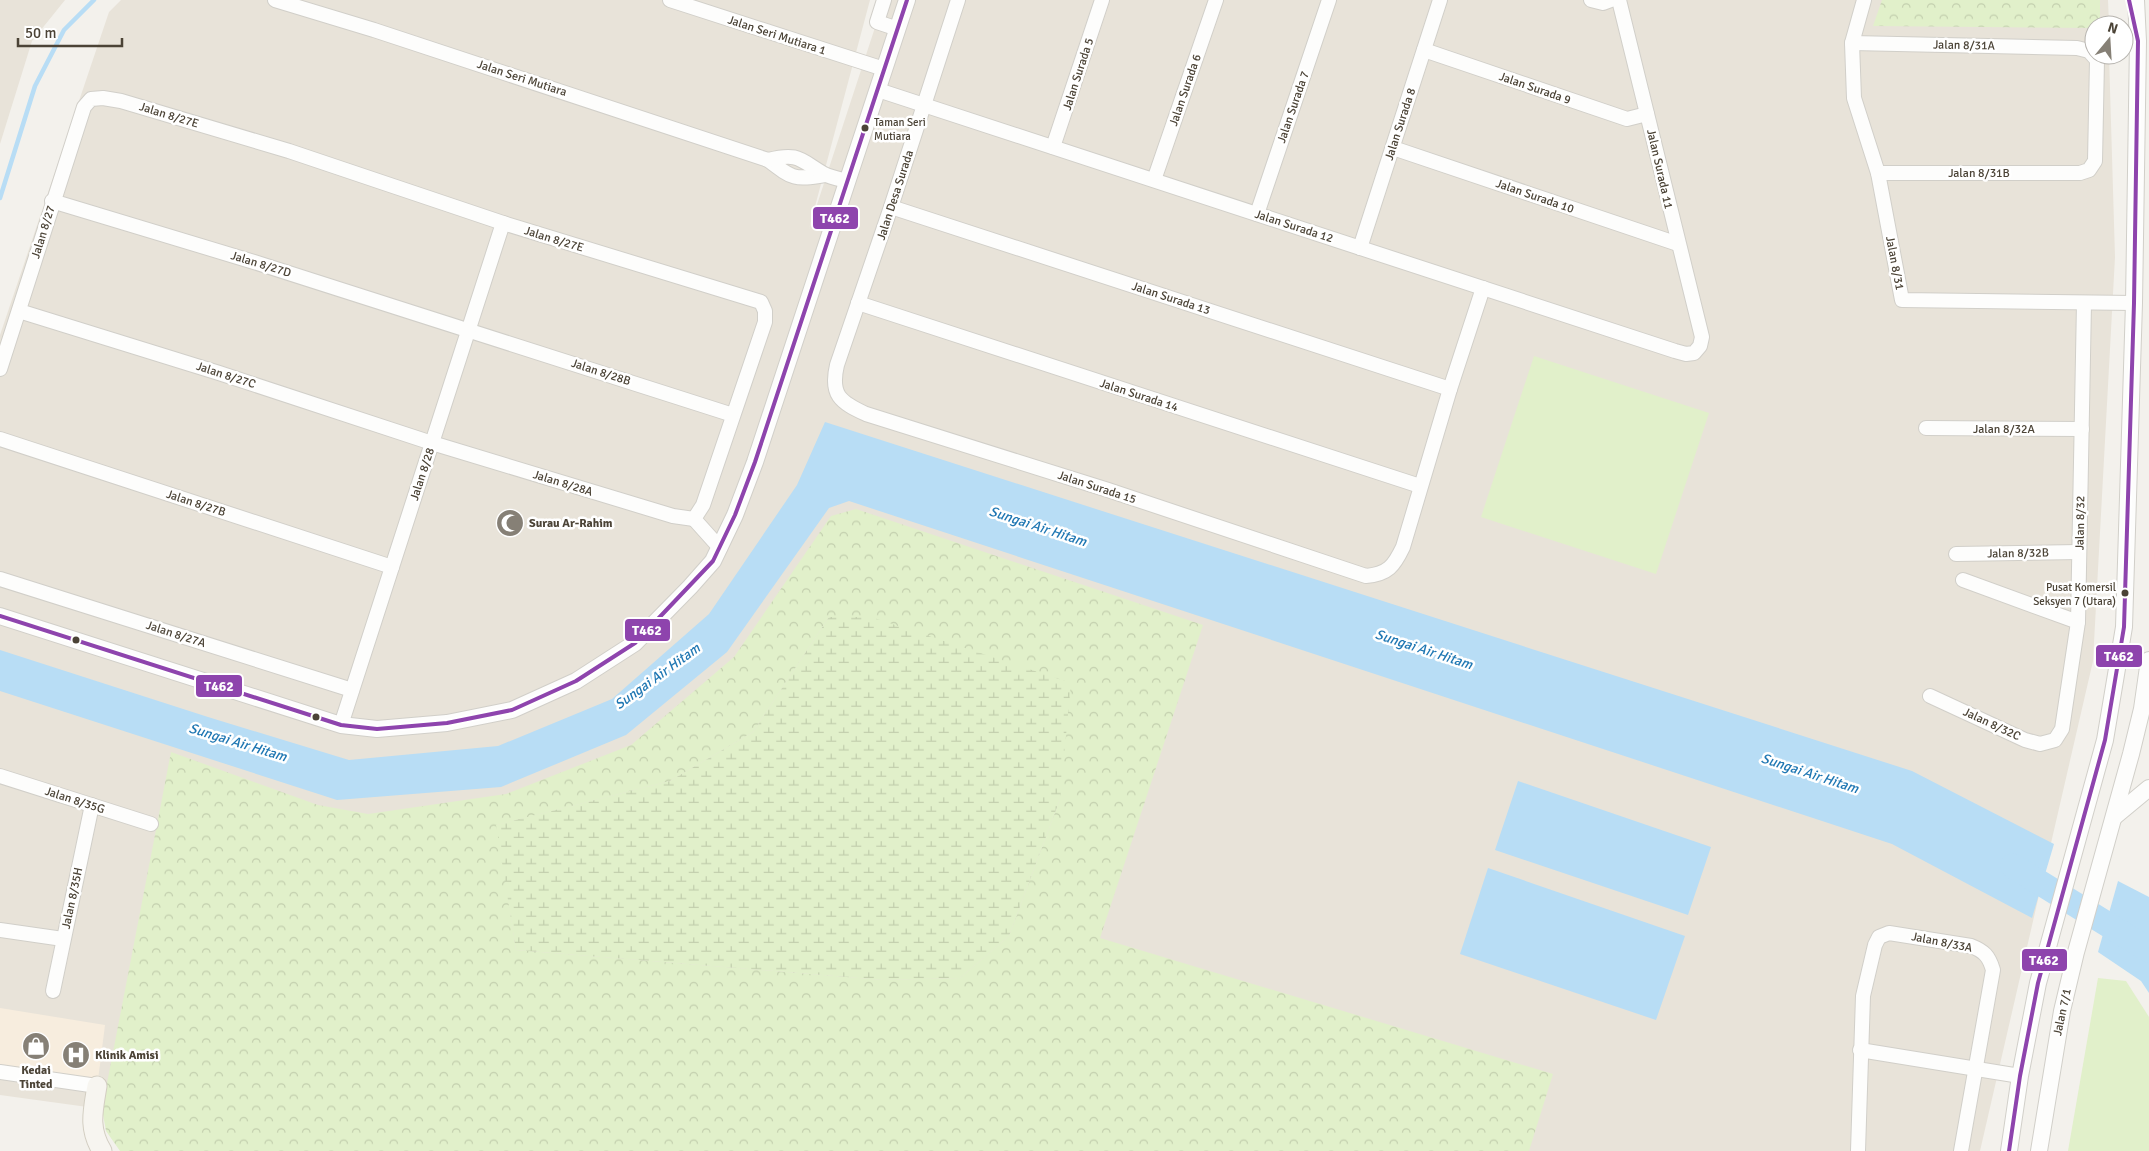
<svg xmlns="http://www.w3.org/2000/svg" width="2149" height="1151" font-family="Signika,sans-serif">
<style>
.residential{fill:#e8e3d9}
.commercial{fill:#f7edde}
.grass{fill:#e1f0ca}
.forest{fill:url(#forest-crowns);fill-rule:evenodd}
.wetland{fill:url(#wetland-marsh)}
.water{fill:#b8ddf5}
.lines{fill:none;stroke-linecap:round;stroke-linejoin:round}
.stream{stroke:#b8ddf5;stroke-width:4.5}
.river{stroke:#b8ddf5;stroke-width:25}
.minor-casing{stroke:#d1cfc9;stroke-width:16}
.tertiary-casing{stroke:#d1cfc9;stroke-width:18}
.secondary-casing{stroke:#d3cec2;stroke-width:21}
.minor{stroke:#fdfdfc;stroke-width:14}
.tertiary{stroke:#fdfdfc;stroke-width:16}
.secondary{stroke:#f7f5f0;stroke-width:19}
.bus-1-casing{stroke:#fff;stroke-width:8}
.bus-1{stroke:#8e44ad;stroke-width:4}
.bus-dot{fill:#4b4336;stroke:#fff;stroke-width:2}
.labels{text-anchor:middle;stroke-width:5;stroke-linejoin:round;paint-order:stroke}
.bus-label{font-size:11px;fill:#4b4336;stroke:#fff;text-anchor:start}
.street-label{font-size:12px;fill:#4b4336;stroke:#fff}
.poi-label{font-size:12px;font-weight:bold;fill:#4b4336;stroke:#fff;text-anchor:start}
.water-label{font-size:14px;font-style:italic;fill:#1f77b3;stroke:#fff}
.line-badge{stroke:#fff;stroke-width:2}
.badge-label{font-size:14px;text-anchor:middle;font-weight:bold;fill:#fff}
</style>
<defs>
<pattern id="forest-crowns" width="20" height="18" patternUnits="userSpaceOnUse" patternTransform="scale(1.25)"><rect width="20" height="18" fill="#e1f0ca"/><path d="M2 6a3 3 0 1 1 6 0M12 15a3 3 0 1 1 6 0" fill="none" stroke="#c3cfae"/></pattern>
<pattern id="wetland-marsh" width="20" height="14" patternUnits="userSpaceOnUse" patternTransform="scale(1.25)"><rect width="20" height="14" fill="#e1f0ca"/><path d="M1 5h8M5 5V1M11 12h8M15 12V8" fill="none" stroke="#c3cfae"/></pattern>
</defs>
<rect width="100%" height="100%" fill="#f3f1ec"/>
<g class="residential">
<polygon points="0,0 65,0 32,41 0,144"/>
<polygon points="121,0 870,0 809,229 884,0 2108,0 2109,25 2094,25 2094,55 2109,55 2115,257 2093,661 1980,1151 363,1151 102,1109 0,1095 0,335 109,12"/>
</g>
<polygon class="commercial" points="0,1008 105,1025 98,1080 0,1067"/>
<g class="grass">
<polygon points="1534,356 1709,413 1656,574 1481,517"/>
<polygon points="2098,978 2126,981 2149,1017 2149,1151 2068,1151"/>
</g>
<g class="forest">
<polygon points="1882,0 2100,0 2100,25 2094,25 2094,28 1873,26"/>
<path d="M856 509 1203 625 1100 938 1553 1074 1529 1151H120L106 1131 102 1109 171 752 318 805 368 814 506 794 631 745 734 657 831 516ZM829 617 1060 799 1009 936 960 978 883 980 516 950 497 825 670 781 753 732Z"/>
</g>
<polygon class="wetland" points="829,617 871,617 1071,683 1060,799 1009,936 960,978 883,980 516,950 496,825 670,781 753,732"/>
<g class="water">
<polygon points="825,422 1912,771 2054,844 2032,918 1892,844 849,501 829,508 727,652 626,735 501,787 337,800 0,691 0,650 208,717 349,760 498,746 612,699 709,614 797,485"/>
<polygon points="1518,781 1711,847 1688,915 1495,850"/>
<polygon points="1488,868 1685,936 1656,1020 1460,954"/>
<polygon points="2118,881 2149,897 2149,993 2141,981 2098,952"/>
</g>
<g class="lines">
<polyline class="stream" points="0,198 35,86 64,30 94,0"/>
<polyline class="river" points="2013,866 2149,950"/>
<g class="minor-casing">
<g id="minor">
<path d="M275 0 374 30 768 160C793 179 794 180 825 175"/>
<polyline points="670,0 884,69"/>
<polyline points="884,0 877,22 898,29"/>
<path d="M958 0 891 207 837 365C830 395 840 402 866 414L1108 490 1366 576C1388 574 1394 566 1403 547L1450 389 1483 288"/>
<polyline points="1591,0 1603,3 1611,0"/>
<polyline points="1864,0 1852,43 1854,98 1878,173 1902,300 2134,303"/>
<polyline points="1852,43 2077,48 2089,51 2097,60 2095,161 2089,170 2080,173 1878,173"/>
<polyline points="1424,50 1627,119 1647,114"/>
<polyline points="878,90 1675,351 1686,354 1694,353 1700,346 1702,337 1619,0"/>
<polyline points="1053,147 1102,0"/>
<polyline points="1393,148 1678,244"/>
<path d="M768 160C799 152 800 160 824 174 830 177 839 179 847 181"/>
<polyline points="1154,180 1216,0"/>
<polyline points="52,201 254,262 733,415"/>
<polyline points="891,207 1450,389"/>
<polyline points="1257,214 1329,0"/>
<polyline points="1360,248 1440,0"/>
<polyline points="858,303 1420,486"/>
<polyline points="19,311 219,373 432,443 673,516 694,519"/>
<polyline points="0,369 84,107 91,99 103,98 121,101 289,151 503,223 761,302 765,311 765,322 703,505 694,519 720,548"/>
<polyline points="1926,428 2082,429"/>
<polyline points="0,439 392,567"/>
<polyline points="1956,554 2079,552"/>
<polyline points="0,579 352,690"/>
<polyline points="1963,580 2078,622"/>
<polyline points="1930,696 2025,740 2040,744 2055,740 2062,729 2078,622 2084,303"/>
<polyline points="341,725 503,223"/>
<polyline points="0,776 151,824"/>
<polyline points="0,930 63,939"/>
<polyline points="53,991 92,805"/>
<polyline points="1860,1050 2020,1076"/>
<polyline points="0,1072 97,1086"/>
<path d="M1858 1151 1863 996 1875 945 1879 937 1889 933 1971 946C1984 951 1989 956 1993 970L1961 1151"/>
</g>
</g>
<g class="tertiary-casing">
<g id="tertiary">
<polyline points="0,616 341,725 377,729 447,723 512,710 576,681 635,643 690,587 713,561 735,515 755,462 907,0"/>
<polyline points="2114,817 2149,788"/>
<polyline points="2009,1151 2020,1076 2038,983 2105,740 2124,627 2134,303 2138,41 2136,0"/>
<polyline points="2039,1151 2062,1011 2076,952 2131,754 2142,709 2149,660"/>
</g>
</g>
<g class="secondary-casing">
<path id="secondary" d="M97 1086C93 1111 88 1128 102 1151"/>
</g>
<use href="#minor" class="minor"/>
<use href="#tertiary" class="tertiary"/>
<use href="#secondary" class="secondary"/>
<g class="bus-1-casing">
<g id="bus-1">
<polyline points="0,616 341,725 377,729 447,723 512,710 576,681 635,643 713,561 735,515 755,462 907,0"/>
<polyline points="2009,1151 2020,1076 2038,983 2105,740 2124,627 2134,303 2138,41 2129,0"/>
</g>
</g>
<use href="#bus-1" class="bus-1"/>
</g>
<defs>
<g id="mosque-disc" transform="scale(1.4375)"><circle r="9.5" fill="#868076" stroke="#fff"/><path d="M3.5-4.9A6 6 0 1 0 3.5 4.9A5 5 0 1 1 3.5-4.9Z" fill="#fff"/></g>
<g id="shop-disc" transform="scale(1.4375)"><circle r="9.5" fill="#868076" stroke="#fff"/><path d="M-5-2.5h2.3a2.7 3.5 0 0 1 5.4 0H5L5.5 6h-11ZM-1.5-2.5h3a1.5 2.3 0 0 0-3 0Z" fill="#fff"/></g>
<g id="hospital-disc" transform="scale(1.4375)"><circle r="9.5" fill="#868076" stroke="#fff"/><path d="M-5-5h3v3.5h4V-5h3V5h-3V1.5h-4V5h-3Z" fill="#fff"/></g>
</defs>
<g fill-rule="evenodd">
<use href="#mosque-disc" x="510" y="523"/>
<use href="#shop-disc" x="36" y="1046"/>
<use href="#hospital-disc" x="76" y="1055"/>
</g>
<g class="bus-dot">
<circle cx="865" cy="128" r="4.5"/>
<circle cx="2125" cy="593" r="4.5"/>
<circle cx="76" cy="640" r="4.5"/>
<circle cx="316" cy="717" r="4.5"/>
</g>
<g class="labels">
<g class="bus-label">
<text x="874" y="126">Taman Seri<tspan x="874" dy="14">Mutiara</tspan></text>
<text x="2116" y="591" text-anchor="end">Pusat Komersil<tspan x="2116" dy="14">Seksyen 7 (Utara)</tspan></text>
</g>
<g class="street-label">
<text transform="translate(777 35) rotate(18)" y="4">Jalan Seri Mutiara 1</text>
<text transform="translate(1964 45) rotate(1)" y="4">Jalan 8/31A</text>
<text transform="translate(1078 74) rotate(-72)" y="4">Jalan Surada 5</text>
<text transform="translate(522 78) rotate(18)" y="4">Jalan Seri Mutiara</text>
<text transform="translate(1535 88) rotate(19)" y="4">Jalan Surada 9</text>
<text transform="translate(1185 90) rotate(-71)" y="4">Jalan Surada 6</text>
<text transform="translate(1293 107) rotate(-71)" y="4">Jalan Surada 7</text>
<text transform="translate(169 115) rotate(17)" y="4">Jalan 8/27E</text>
<text transform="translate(1400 124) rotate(-72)" y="4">Jalan Surada 8</text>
<text transform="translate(1660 169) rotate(77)" y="4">Jalan Surada 11</text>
<text x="1979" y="177">Jalan 8/31B</text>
<text transform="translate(895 195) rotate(-72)" y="4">Jalan Desa Surada</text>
<text transform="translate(1535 196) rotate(19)" y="4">Jalan Surada 10</text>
<text transform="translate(1294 226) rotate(18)" y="4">Jalan Surada 12</text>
<text transform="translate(43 232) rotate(-73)" y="4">Jalan 8/27</text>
<text transform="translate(554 239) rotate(17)" y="4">Jalan 8/27E</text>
<text transform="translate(1895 263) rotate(79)" y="4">Jalan 8/31</text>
<text transform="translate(261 264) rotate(17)" y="4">Jalan 8/27D</text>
<text transform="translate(1171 298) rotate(18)" y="4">Jalan Surada 13</text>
<text transform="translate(601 372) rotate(18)" y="4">Jalan 8/28B</text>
<text transform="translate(226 375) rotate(18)" y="4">Jalan 8/27C</text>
<text transform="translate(1139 395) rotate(18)" y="4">Jalan Surada 14</text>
<text x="2004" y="433">Jalan 8/32A</text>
<text transform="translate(422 474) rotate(-72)" y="4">Jalan 8/28</text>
<text transform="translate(563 483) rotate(17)" y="4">Jalan 8/28A</text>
<text transform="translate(1097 487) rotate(18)" y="4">Jalan Surada 15</text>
<text transform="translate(196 503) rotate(18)" y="4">Jalan 8/27B</text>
<text transform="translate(2080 523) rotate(-89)" y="4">Jalan 8/32</text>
<text transform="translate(2018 553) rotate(-1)" y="4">Jalan 8/32B</text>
<text transform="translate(176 634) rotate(18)" y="4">Jalan 8/27A</text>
<text transform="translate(1992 724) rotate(25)" y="4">Jalan 8/32C</text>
<text transform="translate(75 800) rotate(18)" y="4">Jalan 8/35G</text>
<text transform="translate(72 898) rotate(-78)" y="4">Jalan 8/35H</text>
<text transform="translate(1942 942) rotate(11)" y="4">Jalan 8/33A</text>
<text transform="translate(2062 1012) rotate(-78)" y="4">Jalan 7/1</text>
</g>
<g class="poi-label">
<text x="529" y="527">Surau Ar-Rahim</text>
<text x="95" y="1059">Klinik Amisi</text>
<text x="36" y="1074" text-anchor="middle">Kedai<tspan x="36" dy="14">Tinted</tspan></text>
</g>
<g class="water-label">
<text transform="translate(1038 526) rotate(18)" y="5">Sungai Air Hitam</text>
<text transform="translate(1424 649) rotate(18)" y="5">Sungai Air Hitam</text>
<text transform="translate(657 676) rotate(-36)" y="5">Sungai Air Hitam</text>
<text transform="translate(238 742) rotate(17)" y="5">Sungai Air Hitam</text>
<text transform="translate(1810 773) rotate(18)" y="5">Sungai Air Hitam</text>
</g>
</g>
<g class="line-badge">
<rect x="812" y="206" width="47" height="24" rx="5" fill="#8e44ad"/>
<rect x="624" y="618" width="47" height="24" rx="5" fill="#8e44ad"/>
<rect x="2095" y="644" width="48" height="24" rx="5" fill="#8e44ad"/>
<rect x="195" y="674" width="48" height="24" rx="5" fill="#8e44ad"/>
<rect x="2021" y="948" width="47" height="24" rx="5" fill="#8e44ad"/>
</g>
<g class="badge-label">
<text x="835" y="223">T462</text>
<text x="647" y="635">T462</text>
<text x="2119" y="661">T462</text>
<text x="219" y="691">T462</text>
<text x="2044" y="965">T462</text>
</g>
<g transform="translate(2109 40) rotate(18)"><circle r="24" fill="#ffffff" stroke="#b7b4af"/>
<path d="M0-4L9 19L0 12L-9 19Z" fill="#868076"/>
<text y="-8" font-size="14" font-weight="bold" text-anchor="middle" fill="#4b4336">N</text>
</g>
<path d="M18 38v8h104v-8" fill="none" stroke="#4b4336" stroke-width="2.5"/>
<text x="25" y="38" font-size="15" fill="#4b4336" stroke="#ffffff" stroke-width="4" paint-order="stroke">50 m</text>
</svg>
